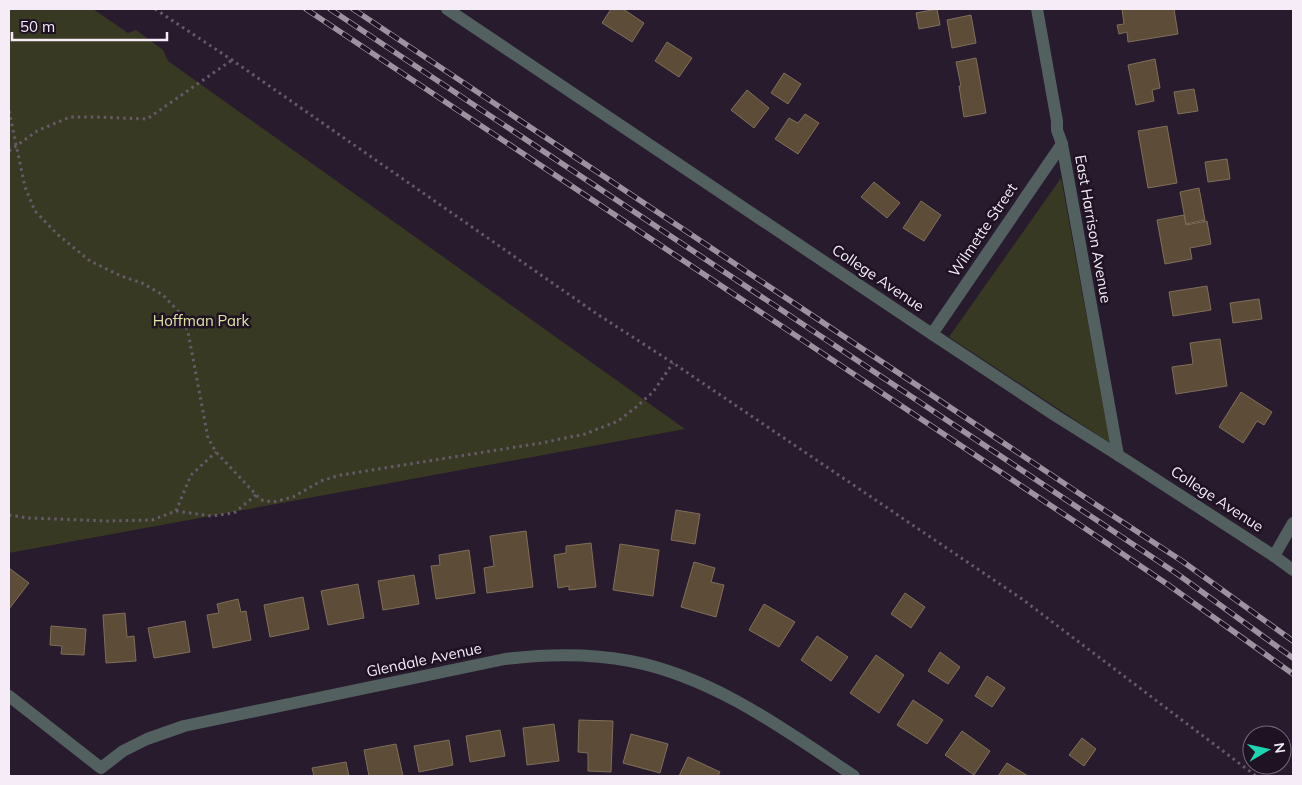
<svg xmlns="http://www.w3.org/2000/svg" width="1302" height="785" font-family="Mulish,sans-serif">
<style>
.green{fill:#383922}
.building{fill:#5d4d38;stroke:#7f6f59}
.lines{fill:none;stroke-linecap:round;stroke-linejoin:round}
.path{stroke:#665a6a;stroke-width:3;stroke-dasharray:2.5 4;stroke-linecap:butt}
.minor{stroke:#526060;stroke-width:12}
.tertiary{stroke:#526060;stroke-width:12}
.rail-casing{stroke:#9c92a0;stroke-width:5.5}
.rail{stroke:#1e1223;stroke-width:4;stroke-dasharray:11;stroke-linecap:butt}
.labels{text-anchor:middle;stroke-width:5;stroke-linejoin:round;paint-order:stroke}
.street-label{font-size:15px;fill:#f5ecf8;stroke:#1e1223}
.park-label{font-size:15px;fill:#dee4a0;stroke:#1e1223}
</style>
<rect width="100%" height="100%" fill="#281b2d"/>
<g class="green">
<polygon points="9,9 93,9 128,33 136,30 163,50 168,61 685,429 9,553"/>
<polygon points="1061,178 1110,443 949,337"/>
</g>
<g class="building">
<polygon points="611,9 623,9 644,23 632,42 602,23"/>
<polygon points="937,9 940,25 919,29 916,13"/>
<polygon points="1122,9 1174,9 1178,34 1128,42 1127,32 1119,34 1117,25 1124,24"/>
<polygon points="971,15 976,43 952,48 947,20"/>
<polygon points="667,42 692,58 679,77 655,61"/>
<polygon points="976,58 986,113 964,117 959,86 961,86 956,62"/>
<polygon points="1155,59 1160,88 1152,90 1154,101 1136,105 1128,65"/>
<polygon points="784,73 801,84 788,104 771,93"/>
<polygon points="1194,89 1198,111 1178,114 1174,92"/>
<polygon points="747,90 769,108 754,128 731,110"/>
<polygon points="805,114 819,123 798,154 775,139 789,118 798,123"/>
<polygon points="1167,126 1177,183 1148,188 1138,131"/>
<polygon points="1227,159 1230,179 1208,182 1205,162"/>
<polygon points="874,182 900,203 887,218 861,197"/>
<polygon points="1199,188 1205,220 1186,224 1180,192"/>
<polygon points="921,201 941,215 924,241 903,228"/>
<polygon points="1184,215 1186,225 1207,221 1211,244 1190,248 1192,259 1165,264 1157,220"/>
<polygon points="1207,286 1211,310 1173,316 1169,292"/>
<polygon points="1259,299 1262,319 1233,323 1230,303"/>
<polygon points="1220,339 1227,386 1176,394 1172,367 1193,364 1190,343"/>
<polygon points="1241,392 1272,412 1264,425 1257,421 1243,443 1219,427"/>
<polygon points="676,510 700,514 695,544 671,540"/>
<polygon points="526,531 533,587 487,593 484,568 494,566 490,536"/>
<polygon points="591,543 596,587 569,590 569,586 558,588 554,555 566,553 566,546"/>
<polygon points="620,544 659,550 653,596 613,590"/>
<polygon points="469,550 475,593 436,599 431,566 440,565 439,555"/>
<polygon points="694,562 715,568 711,582 724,585 716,617 681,607"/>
<polygon points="9,568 29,583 9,609"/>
<polygon points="414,575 419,604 383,610 378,581"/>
<polygon points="358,584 364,618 328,625 321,591"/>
<polygon points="905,593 925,607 911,628 891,614"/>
<polygon points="303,597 309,629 270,637 264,605"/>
<polygon points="238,599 241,612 246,611 251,640 213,648 207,615 219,613 217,604"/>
<polygon points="764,604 795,622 779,647 749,630"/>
<polygon points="125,613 127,637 134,636 136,661 106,663 103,615"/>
<polygon points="185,621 190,652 154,658 148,628"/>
<polygon points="51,626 86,629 84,655 61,654 62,646 50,645"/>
<polygon points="817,636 848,657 831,681 801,660"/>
<polygon points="940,652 960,667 948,684 928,671"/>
<polygon points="876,655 904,675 879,713 850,693"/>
<polygon points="987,676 1005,688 992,707 975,696"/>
<polygon points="913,700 943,720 927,744 897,725"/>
<polygon points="579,720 613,721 611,772 588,771 588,753 578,752"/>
<polygon points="554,724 559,761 527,765 523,728"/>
<polygon points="500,730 505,756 470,762 466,736"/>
<polygon points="962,731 990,751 974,775 945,755"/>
<polygon points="631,734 668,744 660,773 623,763"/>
<polygon points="1082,738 1096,749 1084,766 1069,755"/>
<polygon points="449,740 453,765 419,772 414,746"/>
<polygon points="396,744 403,776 369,776 364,750"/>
<polygon points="688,757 720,772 718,776 679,776"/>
<polygon points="346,762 349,776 314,776 312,768"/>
<polygon points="1007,763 1028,776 998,776"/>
</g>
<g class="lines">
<g class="path">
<polyline points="155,9 232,60 597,314 673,363 1022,599 1256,776"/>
<polyline points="9,111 25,187 35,211 57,234 90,261 121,276 142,283 163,295 179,312 188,332 208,438 216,452 261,500 273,502 293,497 321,481 341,475 541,443 585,434 618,421 635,408 653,392 673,363"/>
<polyline points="9,151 37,131 70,117 94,117 147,119 232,60"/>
<polyline points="176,511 191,475 216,452"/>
<polyline points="9,515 28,518 106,521 152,520 176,511 211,516 234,513 256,495"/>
</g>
<g class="minor">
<polyline points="1037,9 1057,121 1057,130 1062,144 1118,455"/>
<polyline points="932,334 1062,144"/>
<polyline points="1274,556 1293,523"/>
<path d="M9 696 101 768 123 751 147 739 184 726 505 659C547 654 589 653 630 661 714 677 785 730 854 776"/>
</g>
<polyline class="tertiary" points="447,9 932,334 1056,416 1118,455 1274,556 1293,570"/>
<g class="rail-casing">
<g id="rail">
<polyline points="306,9 1080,525 1167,584 1293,674"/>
<polyline points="330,9 1176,573 1293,658"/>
<polyline points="353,9 1095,504 1182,561 1293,641"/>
</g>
</g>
<use href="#rail" class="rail"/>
</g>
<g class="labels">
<g class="street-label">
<text transform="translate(1093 229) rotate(80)" y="5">East Harrison Avenue</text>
<text transform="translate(983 230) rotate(-56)" y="5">Wilmette Street</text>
<text transform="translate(878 278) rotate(34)" y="5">College Avenue</text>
<text transform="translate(1217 499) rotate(33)" y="5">College Avenue</text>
<text transform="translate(424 660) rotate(-12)" y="5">Glendale Avenue</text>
</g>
<g class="park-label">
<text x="201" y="326">Hoffman Park</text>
</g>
</g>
<rect width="1302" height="785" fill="none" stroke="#f5ecf8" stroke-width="20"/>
<g transform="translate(1267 750) rotate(81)"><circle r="24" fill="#1e1223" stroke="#746978"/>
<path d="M0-4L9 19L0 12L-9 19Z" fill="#1cd5b1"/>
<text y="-8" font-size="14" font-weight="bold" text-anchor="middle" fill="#f5ecf8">N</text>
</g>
<path d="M12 32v8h155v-8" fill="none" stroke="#f5ecf8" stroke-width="2.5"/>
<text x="20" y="32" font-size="15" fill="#f5ecf8" stroke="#1e1223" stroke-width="4" paint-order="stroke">50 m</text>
</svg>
